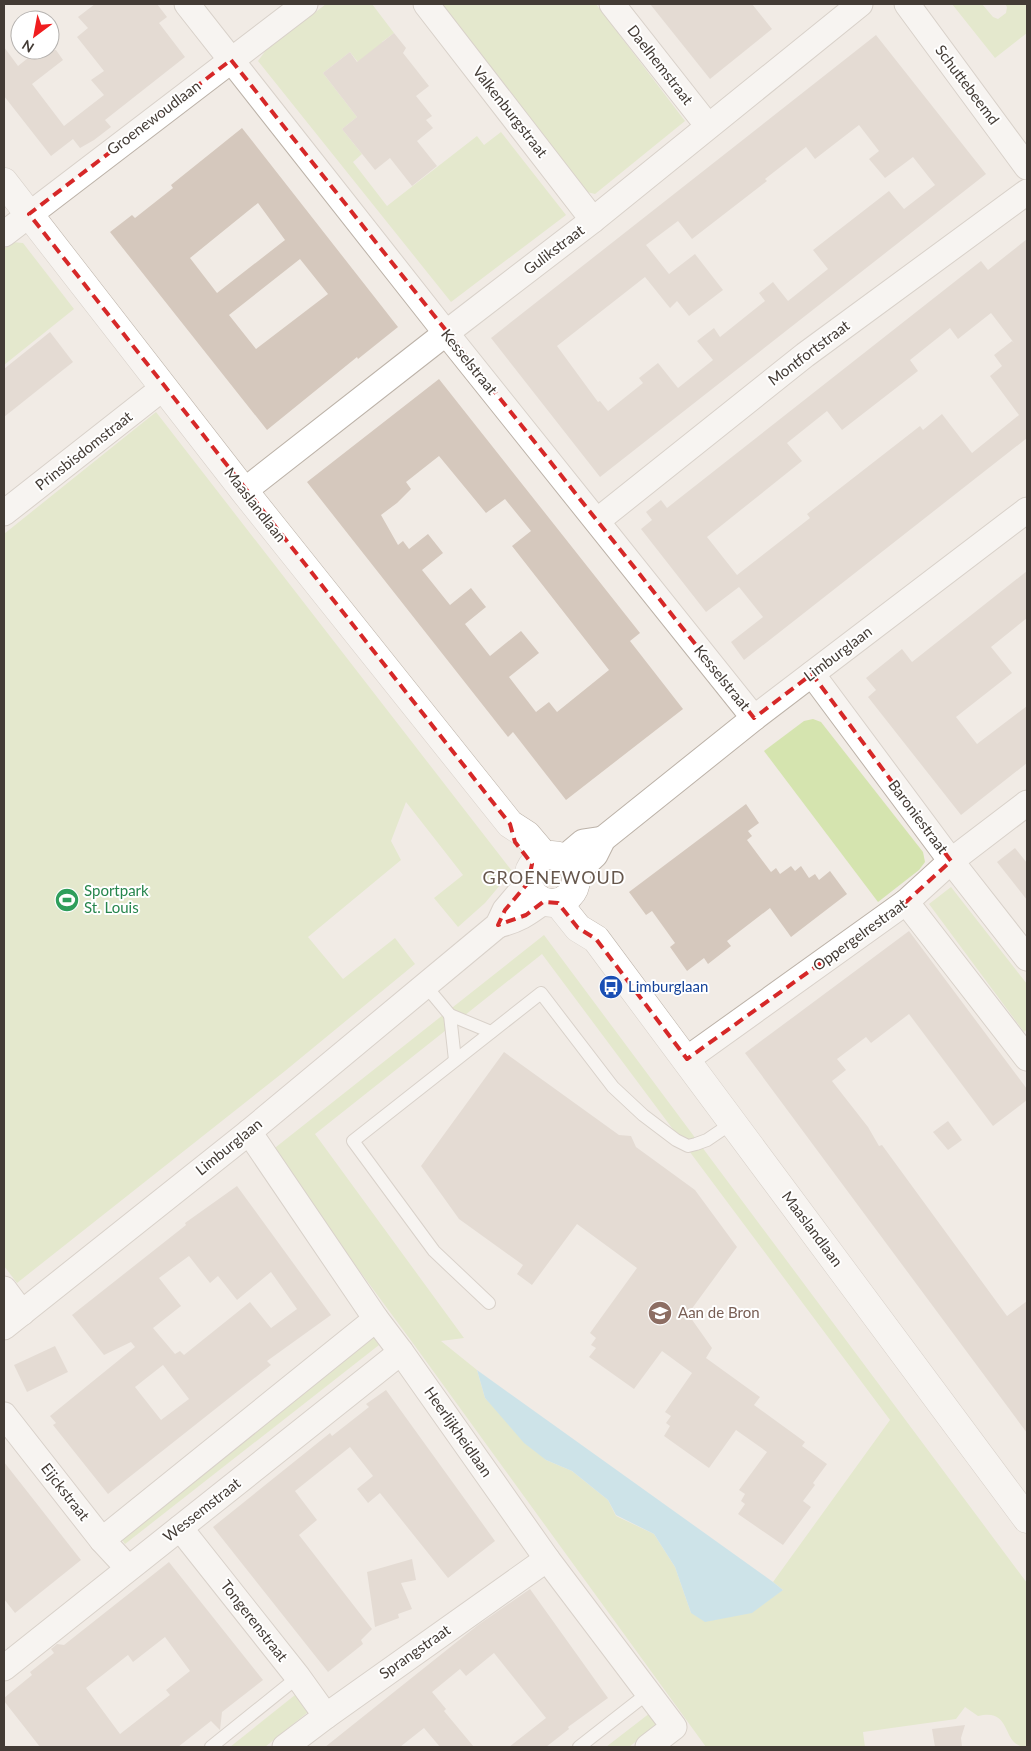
<svg xmlns="http://www.w3.org/2000/svg" width="1031" height="1751" font-family="Lato,sans-serif">
<style>
.green{fill:#d5e4af;fill-rule:evenodd}
.water{fill:#a3daec}
.building{fill:#d5c8bd;fill-rule:evenodd}
.lines{fill:none;stroke-linecap:round;stroke-linejoin:round}
.service-casing{stroke:#bcb2a8;stroke-width:14}
.minor-casing{stroke:#bcb2a8;stroke-width:27}
.tertiary-casing{stroke:#bcb2a8;stroke-width:29}
.service{stroke:#fff;stroke-width:12}
.minor{stroke:#fff;stroke-width:25}
.tertiary{stroke:#fff;stroke-width:28}
.marked{fill:none;stroke:#d62828;stroke-width:4;stroke-dasharray:10 6;stroke-linejoin:round}
.labels{text-anchor:middle;stroke-width:4;stroke-linejoin:round;paint-order:stroke}
.street-label{font-size:15px;fill:#433b35;stroke:#fff}
.leisure-label{font-size:15px;fill:#27864d;stroke:#fff;text-anchor:start}
.transit-label{font-size:15px;fill:#164399;stroke:#fff;text-anchor:start}
.education-label{font-size:15px;fill:#785e54;stroke:#fff;text-anchor:start}
.quarter-label{font-size:18px;letter-spacing:1px;fill:#66574c;stroke:#fff}
</style>
<rect width="100%" height="100%" fill="#f1ebe5"/>
<g class="green">
<polygon points="326,4 372,4 394,33 382,42 385,47 361,66 350,52 323,73 357,117 342,129 362,154 353,162 387,206 477,136 484,145 501,132 566,215 451,302 258,61 266,50"/>
<polygon points="434,4 596,4 685,121 595,194 583,191"/>
<polygon points="952,4 982,4 993,17 998,19 1006,13 1007,7 1005,4 1027,4 1027,33 995,58"/>
<polygon points="12,242 23,243 74,309 4,365 4,249"/>
<polygon points="156,412 512,871 485,903 458,927 434,898 463,875 406,802 391,841 401,860 308,937 343,979 395,938 415,964 285,1071 17,1283 4,1266 4,534"/>
<polygon points="813,719 821,722 923,852 925,862 919,870 878,902 764,751 804,721"/>
<polygon points="951,887 1027,984 1027,1029 1024,1032 929,904"/>
<path d="M544 935 1027 1583V1747C1000 1747 1014 1707 978 1716L965 1707 956 1719 863 1732 865 1747H706L415 1346 271 1151ZM542 954 890 1420 773 1582 783 1590 691 1613 675 1567 654 1534 616 1516 608 1500 572 1471 546 1460 485 1398 477 1370 441 1341 464 1338 315 1134Z"/>
<polygon points="368,1328 379,1345 125,1544 113,1528"/>
<polygon points="295,1695 308,1712 265,1747 230,1747"/>
<polygon points="650,1713 658,1724 629,1747 606,1747"/>
</g>
<polygon class="water" points="477,1370 773,1582 783,1590 752,1613 705,1622 691,1613 675,1567 654,1534 616,1515 608,1500 572,1471 546,1460 524,1443 485,1398"/>
<g class="building">
<polygon points="95,4 157,4 167,17 159,23 185,57 105,120 111,127 94,140 80,148 73,139 51,156 4,96 4,47 18,66 38,50 56,50 63,60 32,84 64,126 104,95 91,80 104,71 77,37 88,28 78,17"/>
<polygon points="650,4 752,4 772,29 710,79"/>
<polygon points="394,33 406,48 403,53 429,86 416,96 432,116 426,120 433,128 417,141 437,166 412,186 390,158 375,170 342,129 357,117 323,73 350,52 357,62"/>
<path d="M876 35 986 174 600 477 491 338ZM859 125 879 151 869 159 885 178 913 157 935 185 904 209 889 191 813 250 828 269 788 301 773 282 759 293 765 301 720 337 714 328 697 341 713 360 678 388 658 363 639 378 643 383 608 411 600 401 598 402 557 346 645 277 670 308 677 301 689 316 723 290 695 254 669 274 646 245 678 221 692 239 767 181 765 179 806 147 815 159Z"/>
<path d="M242 128 398 327 358 359 357 357 267 430 110 232 132 215 135 218 173 188 171 185ZM258 203 285 240 217 293 190 258ZM300 259 328 294 256 349 229 315Z"/>
<path d="M1027 239V438L744 660 731 642 763 617 739 587 706 612 641 529 652 520 646 512 661 500 667 508 981 261 988 270ZM991 313 1014 343 1012 341 994 355 1002 366 990 376 1019 415 972 453 942 414 923 430 920 426 807 514 810 518 737 575 707 537 802 461 787 443 827 411 842 430 918 371 910 360 950 328 958 339Z"/>
<polygon points="50,332 73,362 4,417 4,369"/>
<path d="M439 379 640 633 630 641 683 709 566 800 513 732 508 737 307 482ZM439 456 486 513 505 499 531 531 512 546 609 670 557 712 549 702 536 712 509 677 539 653 521 631 490 656 465 624 486 607 478 597 471 588 450 605 422 570 443 553 428 534 409 549 403 541 398 545 381 515 397 503 411 489 406 482Z"/>
<polygon points="1027,571 1027,618 991,647 1012,673 956,717 977,744 1027,706 1027,763 961,815 868,697 876,690 866,678 902,649 912,662"/>
<polygon points="746,804 759,823 748,831 752,836 747,840 771,872 776,868 780,874 791,866 795,871 801,866 809,878 815,874 819,880 830,871 847,894 791,937 770,908 727,941 731,946 708,964 704,958 687,971 670,947 675,943 652,911 646,915 629,892"/>
<polygon points="1015,848 1027,863 1027,900 997,862"/>
<polygon points="909,931 1027,1089 1027,1100 993,1126 909,1014 871,1043 866,1037 837,1059 846,1070 832,1081 868,1127 879,1146 882,1145 1007,1316 1027,1301 1027,1433 745,1053"/>
<polygon points="504,1052 619,1135 631,1136 636,1147 695,1190 737,1247 688,1314 712,1348 706,1358 760,1397 754,1405 805,1442 802,1446 827,1464 813,1483 815,1485 803,1501 811,1507 783,1545 738,1514 745,1504 741,1501 745,1494 739,1490 767,1452 736,1430 709,1468 664,1436 670,1426 666,1423 671,1416 665,1412 692,1373 662,1351 634,1389 589,1357 596,1348 591,1345 596,1338 590,1333 637,1268 577,1224 532,1285 517,1274 523,1265 459,1219 421,1166"/>
<polygon points="948,1121 962,1140 948,1150 933,1132"/>
<path d="M237 1186 331 1315 267 1361 271 1365 108 1494 53 1425 56 1423 50 1416 135 1347 131 1342 104 1355 72 1315 186 1225 185 1223ZM189 1256 210 1283 218 1276 237 1300 271 1272 297 1309 271 1328 250 1302 184 1355 180 1351 175 1354 153 1328 181 1306 159 1278ZM163 1365 189 1399 161 1420 135 1387Z"/>
<polygon points="55,1346 68,1372 27,1392 14,1365"/>
<polygon points="386,1390 495,1541 448,1578 380,1493 368,1503 357,1489 373,1476 350,1447 295,1491 317,1520 299,1535 372,1629 361,1640 363,1644 328,1672 213,1527 330,1433 332,1436 369,1407 366,1404"/>
<polygon points="4,1462 81,1560 15,1613 4,1599"/>
<polygon points="412,1559 416,1580 401,1583 412,1609 398,1614 399,1618 375,1627 367,1572"/>
<path d="M169 1562 263 1680 222 1712 220 1730 211 1721 178 1747H40L4 1701V1698L32 1675 30 1672 54 1653 51 1649 57 1644 64 1645ZM165 1637 190 1671 166 1690 170 1695 120 1734 86 1688 128 1655 133 1662Z"/>
<polygon points="530,1589 608,1698 568,1727 569,1729 546,1747 509,1747 546,1718 494,1653 466,1676 460,1669 432,1692 446,1709 444,1711 474,1747 440,1747 424,1728 400,1747 325,1747 478,1625"/>
<polygon points="965,1725 961,1738 962,1747 935,1747 932,1729"/>
</g>
<g class="lines">
<g class="service-casing">
<g id="service">
<polyline points="425,985 450,1015 491,1032"/>
<polyline points="450,1015 455,1060"/>
<polyline points="489,1303 434,1251 353,1141 541,993 613,1087 643,1115 676,1140 688,1146 696,1144 707,1140 732,1123"/>
<polyline points="211,1747 298,1677"/>
<polyline points="579,1747 648,1693"/>
</g>
</g>
<g class="minor-casing">
<g id="minor">
<polyline points="187,4 446,333 754,718"/>
<polyline points="426,4 593,220"/>
<polyline points="612,4 708,126"/>
<polyline points="907,4 1027,167"/>
<polyline points="4,234 305,4"/>
<polyline points="244,491 446,333 593,220 860,4"/>
<polyline points="4,513 163,388"/>
<polyline points="597,521 805,355 1027,192"/>
<polyline points="812,674 951,861 1027,958"/>
<polyline points="564,858 583,842 603,839"/>
<polyline points="576,873 595,855 603,839 754,718 1027,510"/>
<polyline points="906,902 1027,1058"/>
<path d="M498 925C518 920 527 914 543 902"/>
<polyline points="687,1059 906,902 951,861 1027,803"/>
<polyline points="249,1132 376,1319 401,1352 547,1559 674,1727 648,1747"/>
<polyline points="4,1289 22,1313"/>
<polyline points="4,1327 249,1132 498,925 505,910 528,883"/>
<polyline points="4,1415 102,1540 128,1568"/>
<polyline points="180,1528 298,1677 326,1716"/>
<polyline points="102,1540 376,1319"/>
<polyline points="4,1668 401,1352"/>
<polyline points="285,1747 326,1716 547,1559"/>
</g>
</g>
<g class="tertiary-casing">
<g id="tertiary">
<polyline points="4,182 244,491 510,824 527,835 544,855"/>
<circle cx="552" cy="879" r="24"/>
<polyline points="558,903 578,928 596,939 1027,1519"/>
</g>
</g>
<use href="#service" class="service"/>
<use href="#minor" class="minor"/>
<use href="#tertiary" class="tertiary"/>
</g>
<path d="M0 0H1031V1751H0ZM231 60 754 718 812 674 951 861 906 902 687 1059 596 939 578 928 558 903 543 902 526 915 498 925 505 910 528 883 532 864 515 842 510 824 29 214Z" fill="#f1ebe5" fill-opacity=".55" fill-rule="evenodd"/>
<path class="marked" d="M231 60 754 718 812 674 951 861 906 902 687 1059 596 939 578 928 558 903 543 902 526 915 498 925 505 910 528 883 532 864 515 842 510 824 29 214Z"/>
<defs>
<g id="stadium-disc" transform="scale(1.25)"><circle r="9.5" fill="#2e9e5b" stroke="#fff"/><path d="M0-5a6.5 5 0 1 0 0 10a6.5 5 0 1 0 0-10ZM-3.5-1.8h7v3.6h-7Z" fill="#fff"/></g>
<g id="bus-disc" transform="scale(1.25)"><circle r="9.5" fill="#1a4fb4" stroke="#fff"/><path d="M-5-6H5V4H4V6H2V4H-2V6H-4V4H-5ZM-3.5-4V0h7V-4ZM-3.5 1.2v1.5H-2V1.2ZM2 1.2v1.5H3.5V1.2Z" fill="#fff"/></g>
<g id="school-disc" transform="scale(1.25)"><circle r="9.5" fill="#8d6e63" stroke="#fff"/><path d="M0-5L7-2L0 1L-7-2ZM-4 1L0 2.5L4 1V4Q0 6-4 4Z" fill="#fff"/></g>
</defs>
<g fill-rule="evenodd">
<use href="#stadium-disc" x="67" y="900"/>
<use href="#bus-disc" x="611" y="987"/>
<use href="#school-disc" x="660" y="1313"/>
</g>
<g class="labels">
<g class="street-label">
<text transform="translate(660 65) rotate(52)" y="5">Daelhemstraat</text>
<text transform="translate(967 85) rotate(53)" y="5">Schuttebeemd</text>
<text transform="translate(510 112) rotate(52)" y="5">Valkenburgstraat</text>
<text transform="translate(154 118) rotate(-37)" y="5">Groenewoudlaan</text>
<text transform="translate(554 250) rotate(-37)" y="5">Gulikstraat</text>
<text transform="translate(809 353) rotate(-37)" y="5">Montfortstraat</text>
<text transform="translate(469 362) rotate(51)" y="5">Kesselstraat</text>
<text transform="translate(84 451) rotate(-38)" y="5">Prinsbisdomstraat</text>
<text transform="translate(255 505) rotate(52)" y="5">Maaslandlaan</text>
<text transform="translate(838 654) rotate(-37)" y="5">Limburglaan</text>
<text transform="translate(722 678) rotate(51)" y="5">Kesselstraat</text>
<text transform="translate(918 817) rotate(53)" y="5">Baroniestraat</text>
<text transform="translate(860 935) rotate(-36)" y="5">Oppergelrestraat</text>
<text transform="translate(229 1147) rotate(-39)" y="5">Limburglaan</text>
<text transform="translate(812 1229) rotate(53)" y="5">Maaslandlaan</text>
<text transform="translate(458 1432) rotate(55)" y="5">Heerlijkheidlaan</text>
<text transform="translate(65 1492) rotate(52)" y="5">Eijckstraat</text>
<text transform="translate(202 1510) rotate(-38)" y="5">Wessemstraat</text>
<text transform="translate(254 1621) rotate(52)" y="5">Tongerenstraat</text>
<text transform="translate(415 1652) rotate(-35)" y="5">Sprangstraat</text>
</g>
<g class="leisure-label">
<text x="84" y="896">Sportpark<tspan x="84" dy="17">St. Louis</tspan></text>
</g>
<g class="transit-label">
<text x="628" y="992">Limburglaan</text>
</g>
<g class="education-label">
<text x="678" y="1318">Aan de Bron</text>
</g>
<g class="quarter-label">
<text x="554" y="884">GROENEWOUD</text>
</g>
</g>
<rect width="1031" height="1751" fill="none" stroke="#433b35" stroke-width="10"/>
<g transform="translate(35 35) rotate(212)"><circle r="24" fill="#ffffff" stroke="#b4b1ae"/>
<path d="M0-4L9 19L0 12L-9 19Z" fill="#f01d1f"/>
<text y="-8" font-size="14" font-weight="bold" text-anchor="middle" fill="#433b35">N</text>
</g>
</svg>
